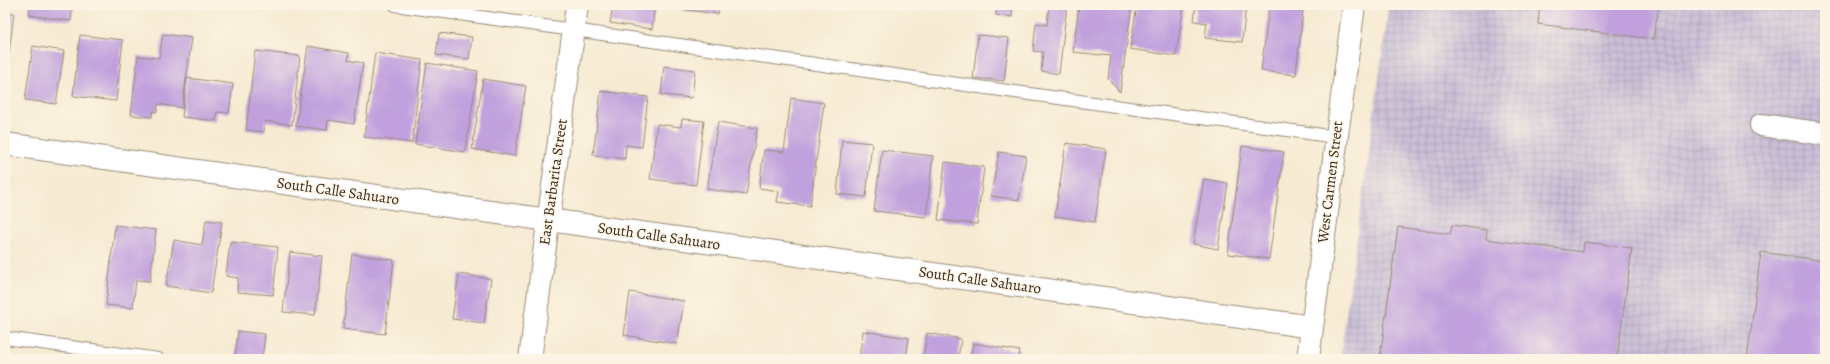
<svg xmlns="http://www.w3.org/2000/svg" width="1830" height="364" font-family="Alegreya,serif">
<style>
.industrial{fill:url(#industrial-grid)}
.building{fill:#c1a1dd}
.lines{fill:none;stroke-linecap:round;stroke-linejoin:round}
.lane-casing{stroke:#988a78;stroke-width:14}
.street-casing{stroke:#988a78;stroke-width:24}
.lane{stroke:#fff;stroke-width:12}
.street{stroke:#fff;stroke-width:22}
.labels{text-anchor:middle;stroke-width:3;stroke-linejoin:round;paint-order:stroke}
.street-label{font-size:15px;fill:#3b2a1e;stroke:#fcf5e5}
</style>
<defs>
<pattern id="industrial-grid" width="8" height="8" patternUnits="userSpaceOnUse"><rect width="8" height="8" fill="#c9bfd7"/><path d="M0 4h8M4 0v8" fill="none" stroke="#aea4b8"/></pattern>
</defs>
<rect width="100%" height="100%" fill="#fcf5e5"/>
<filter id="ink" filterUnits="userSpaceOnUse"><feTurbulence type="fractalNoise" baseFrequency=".025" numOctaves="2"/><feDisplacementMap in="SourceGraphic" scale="8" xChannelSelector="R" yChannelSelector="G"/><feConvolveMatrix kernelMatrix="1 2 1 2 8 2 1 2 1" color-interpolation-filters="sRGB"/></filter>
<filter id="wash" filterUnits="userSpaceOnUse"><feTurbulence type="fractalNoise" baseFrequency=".012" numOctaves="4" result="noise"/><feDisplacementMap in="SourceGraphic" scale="16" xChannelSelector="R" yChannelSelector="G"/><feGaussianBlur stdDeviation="0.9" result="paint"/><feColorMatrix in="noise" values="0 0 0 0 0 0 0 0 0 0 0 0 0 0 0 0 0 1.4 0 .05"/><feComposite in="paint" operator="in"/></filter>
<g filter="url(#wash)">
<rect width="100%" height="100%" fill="#f6ead2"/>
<polygon class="industrial" points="1389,5 1825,5 1825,359 1340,359"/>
<g id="blocks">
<g class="building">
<polygon points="30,5 73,5 71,21 29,15"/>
<polygon points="613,5 655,5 652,29 610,23"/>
<polygon points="671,5 719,5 718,14 670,8"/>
<polygon points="997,5 1013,5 1012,17 996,15"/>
<polygon points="1049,5 1067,5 1059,74 1041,71 1043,52 1033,51 1036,23 1047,25"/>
<polygon points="1079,5 1132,5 1120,92 1108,79 1111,56 1073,52"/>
<polygon points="1137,5 1184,5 1176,56 1130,49"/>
<polygon points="1196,5 1246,5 1242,42 1205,38 1207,23 1194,21"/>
<polygon points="1540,5 1659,5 1653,39 1538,24"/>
<polygon points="1269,7 1303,11 1296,75 1261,71"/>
<polygon points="5,12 14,13 8,61 5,61"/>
<polygon points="439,33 472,37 469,59 436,55"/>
<polygon points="163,34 192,38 182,108 158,104 157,112 153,111 152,117 131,115 138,56 159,58"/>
<polygon points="80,35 123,40 116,101 73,96"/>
<polygon points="978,35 1009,38 1004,81 973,78"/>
<polygon points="33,46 64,51 56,104 25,100"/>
<polygon points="308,46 349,53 348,60 363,63 354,124 328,120 327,130 296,126"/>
<polygon points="255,51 300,56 292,125 265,121 264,132 246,130"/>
<polygon points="375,53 422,60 412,143 364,137"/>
<polygon points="427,63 478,71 465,152 415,144"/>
<polygon points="664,66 695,70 692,98 661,95"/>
<polygon points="187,78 233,84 229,113 217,112 216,121 182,117"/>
<polygon points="483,79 526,86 515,156 472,149"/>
<polygon points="601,91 648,97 642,147 626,145 625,159 593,155"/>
<polygon points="791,98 824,103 810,206 777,202 779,191 759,188 764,150 784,152"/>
<polygon points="682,119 704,121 696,185 650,179 657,124 681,127"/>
<polygon points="718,122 757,128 746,195 707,189"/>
<polygon points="842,140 872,143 866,197 837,194"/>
<polygon points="1066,143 1106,149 1095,222 1055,216"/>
<polygon points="1242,146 1284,152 1269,259 1228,254"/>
<polygon points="882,150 933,156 926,217 874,211"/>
<polygon points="999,152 1026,156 1019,200 991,196"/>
<polygon points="945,162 984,167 977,224 938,220"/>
<polygon points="1204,179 1228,183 1218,249 1193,244"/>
<polygon points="206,220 222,222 211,293 166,286 174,240 202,245"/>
<polygon points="115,225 156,230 150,281 136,280 133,308 106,305"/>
<polygon points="1452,225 1487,230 1486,239 1583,252 1584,242 1632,248 1617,359 1380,359 1398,227 1450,234"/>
<polygon points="230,242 278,247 273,295 237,292 238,278 226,276"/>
<polygon points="290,252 322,256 315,315 283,312"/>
<polygon points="1761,252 1825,261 1825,359 1747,359"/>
<polygon points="352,254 394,260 385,334 343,329"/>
<polygon points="459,274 491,279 484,323 452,319"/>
<polygon points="630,292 684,301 677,344 624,335"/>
<polygon points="238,331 265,334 262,359 235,356"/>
<polygon points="863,331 909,338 906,359 859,359"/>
<polygon points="927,333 961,339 958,359 923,359"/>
<polygon points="973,343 1020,351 1018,359 970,359"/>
</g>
</g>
</g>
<g filter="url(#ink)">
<use href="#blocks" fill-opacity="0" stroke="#988a78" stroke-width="1"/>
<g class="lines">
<g class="lane-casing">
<g id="lane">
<polyline points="395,5 1336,137"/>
<polyline points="5,338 158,359"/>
</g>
</g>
<g class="street-casing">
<g id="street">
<polyline points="1761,125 1825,134"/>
<polyline points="5,144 1312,327"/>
<polyline points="530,359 577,5"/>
<polyline points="1308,359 1354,5"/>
</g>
</g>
<use href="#lane" class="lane"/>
<use href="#street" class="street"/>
</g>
</g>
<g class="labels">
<g class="street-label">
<text transform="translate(553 182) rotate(-82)" y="5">East Barbarita Street</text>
<text transform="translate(1330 182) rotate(-83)" y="5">West Carmen Street</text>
<text transform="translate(338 191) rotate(8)" y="5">South Calle Sahuaro</text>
<text transform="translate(659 236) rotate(8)" y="5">South Calle Sahuaro</text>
<text transform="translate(980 280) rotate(8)" y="5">South Calle Sahuaro</text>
</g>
</g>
<rect width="1830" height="364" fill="none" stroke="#fcf5e5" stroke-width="20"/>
</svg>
